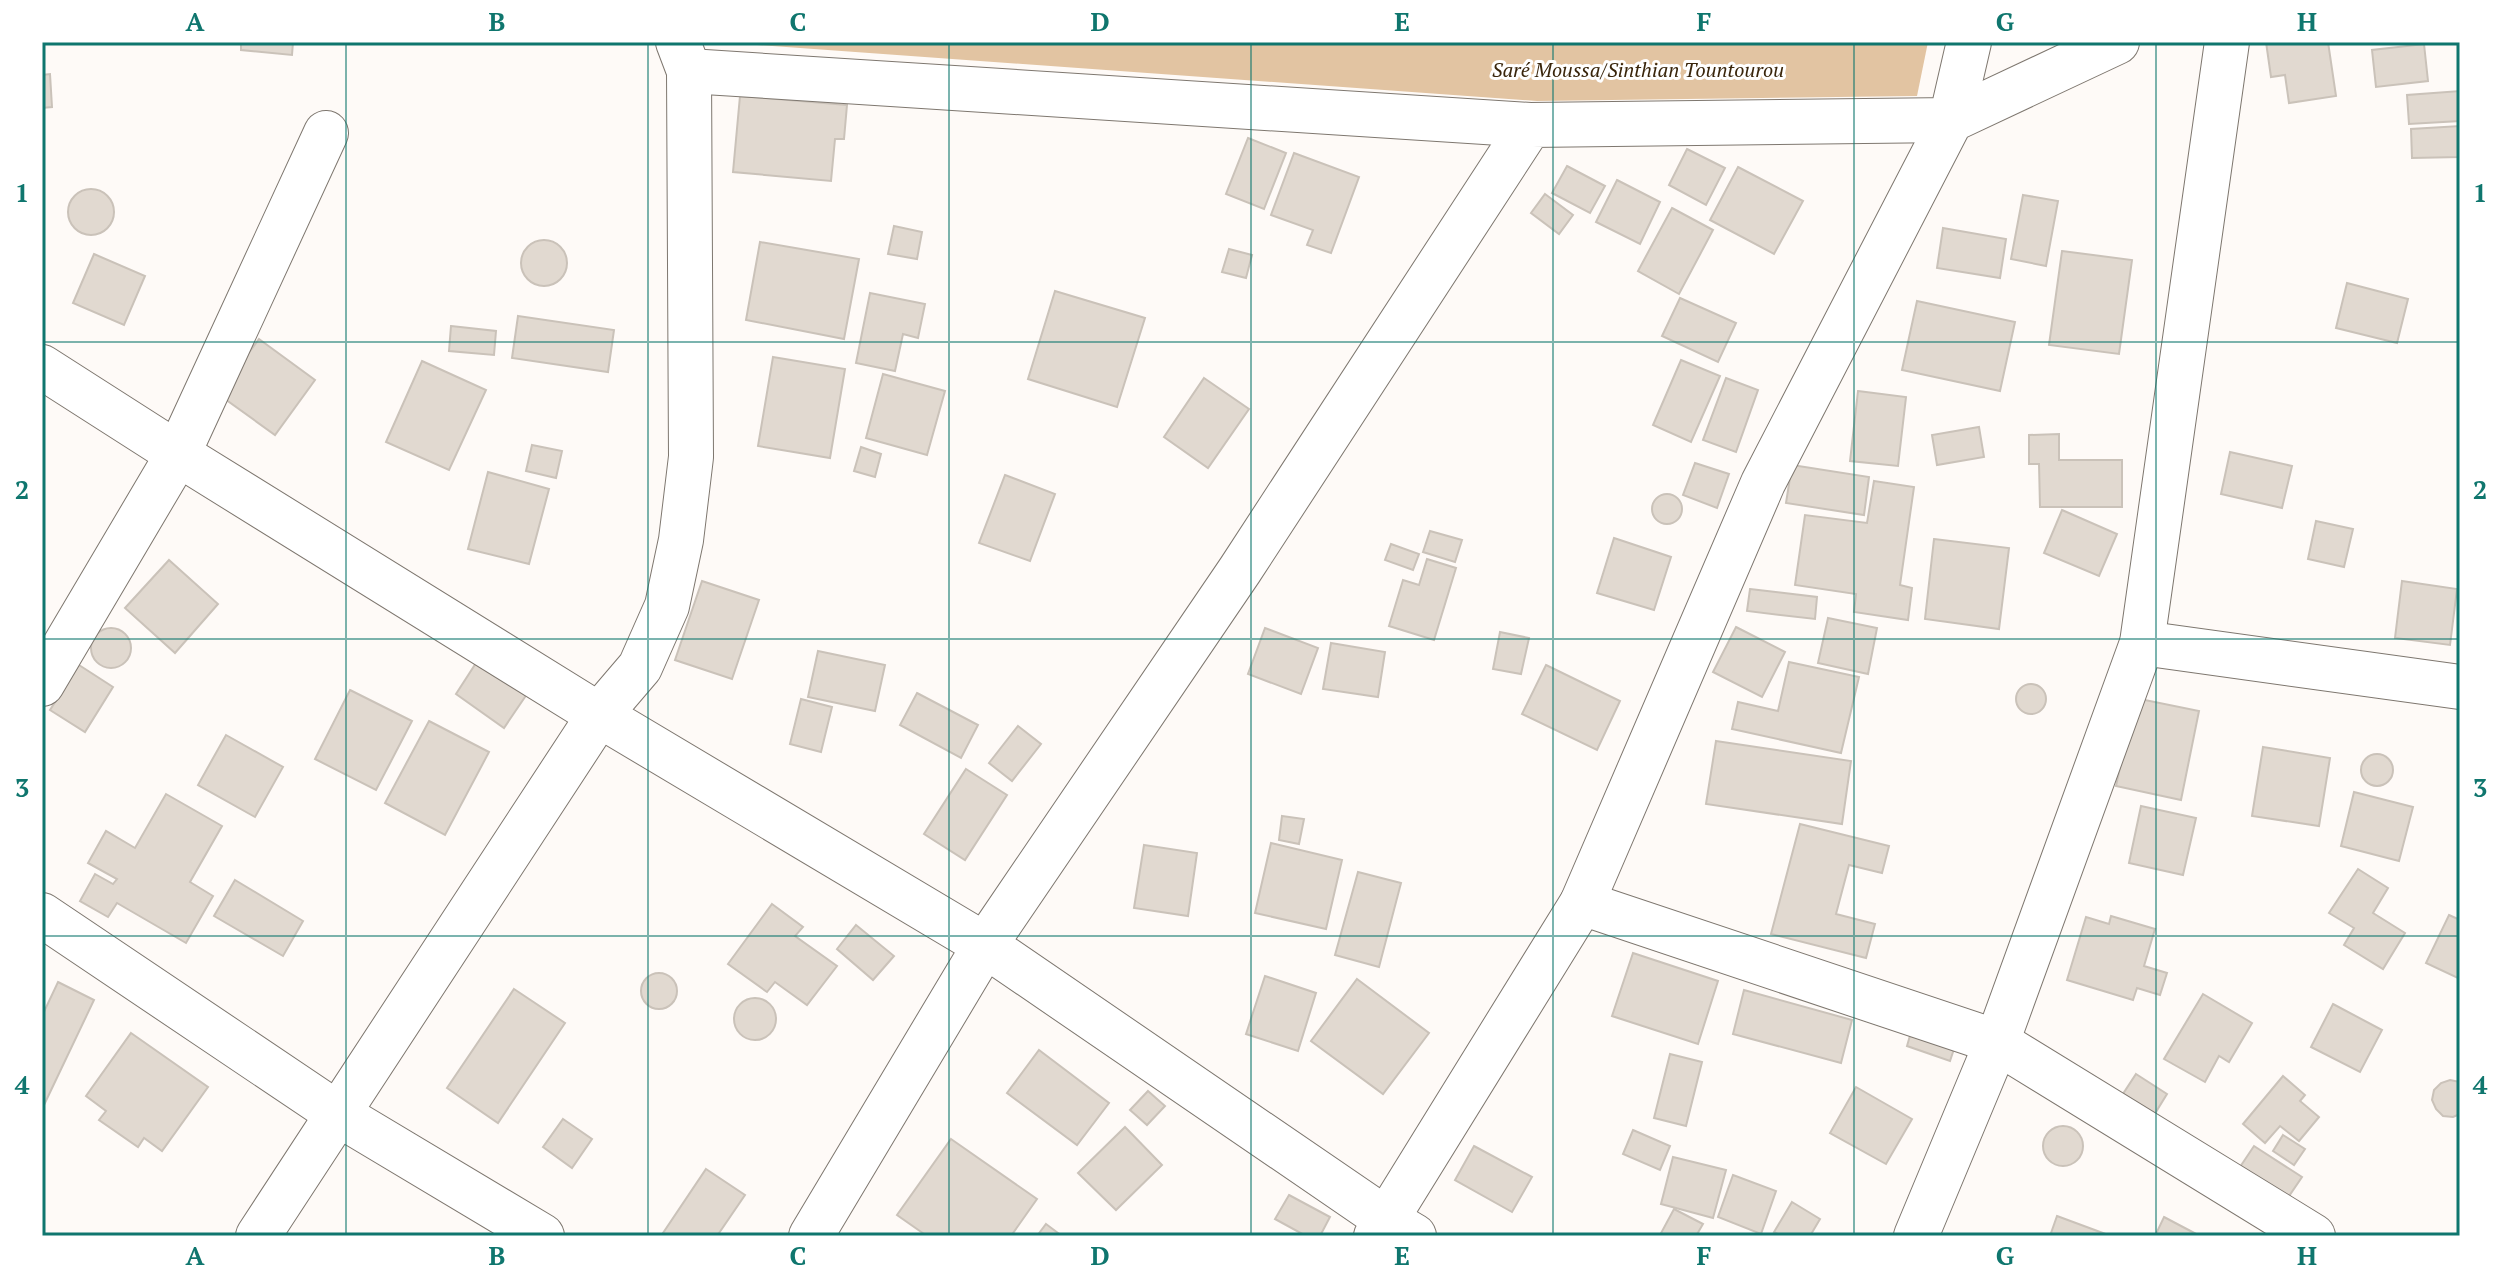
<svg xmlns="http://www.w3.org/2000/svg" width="2502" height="1278" font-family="'PT Serif',serif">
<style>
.green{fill:#e2c4a2}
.building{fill:#e1d9d0;stroke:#cac2b9;stroke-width:2}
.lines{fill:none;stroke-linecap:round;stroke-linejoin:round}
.minor-casing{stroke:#7e776f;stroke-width:46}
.minor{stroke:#fff;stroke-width:44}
.grid{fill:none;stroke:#0f766e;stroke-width:2;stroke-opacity:0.55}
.labels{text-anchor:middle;stroke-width:6;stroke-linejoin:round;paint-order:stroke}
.park-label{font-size:20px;font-style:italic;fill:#39250b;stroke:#fff}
.neatline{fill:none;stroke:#0f766e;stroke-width:3}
.grid-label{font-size:26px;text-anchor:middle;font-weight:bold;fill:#0f766e}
</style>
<rect width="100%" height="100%" fill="#fefaf7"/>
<polygon class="green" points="715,42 1928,42 1917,96 1537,101"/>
<g class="building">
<polygon points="241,42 293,42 292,55 241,50"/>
<polygon points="2266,42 2328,42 2336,96 2289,103 2285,75 2271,77"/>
<polygon points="2424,44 2428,81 2376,87 2372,50"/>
<polygon points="50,74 52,107 42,108 42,75"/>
<polygon points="2460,91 2460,121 2409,124 2407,95"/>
<polygon points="740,96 847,105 844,139 835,139 831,181 733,172"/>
<polygon points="2460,126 2460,157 2412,158 2411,129"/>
<polygon points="1248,138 1286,153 1264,209 1226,194"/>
<polygon points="1687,149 1725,168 1706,205 1669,185"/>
<polygon points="1294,153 1359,177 1331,253 1307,245 1313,230 1271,215"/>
<polygon points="1567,166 1605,186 1590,213 1552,193"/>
<polygon points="1738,167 1803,201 1774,254 1710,220"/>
<polygon points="1617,180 1660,202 1640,244 1596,222"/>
<circle cx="91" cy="212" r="23"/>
<polygon points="1545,194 1573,215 1559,234 1531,213"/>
<polygon points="2023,195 2058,201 2046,266 2011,259"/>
<polygon points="1672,208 1713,230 1679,294 1638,271"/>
<polygon points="894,226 922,232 917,259 888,254"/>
<polygon points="1943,228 2006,239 2000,278 1937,268"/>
<circle cx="544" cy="263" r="23"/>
<polygon points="760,242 859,259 844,339 746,320"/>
<polygon points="1229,249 1252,255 1246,278 1222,272"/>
<polygon points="2062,251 2132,260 2119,354 2049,345"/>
<polygon points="94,254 145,276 124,325 73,303"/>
<polygon points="2347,283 2408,299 2397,343 2336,328"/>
<polygon points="1055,291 1145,318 1117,407 1028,379"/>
<polygon points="870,293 925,304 918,338 903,334 895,371 856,363"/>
<polygon points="1680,298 1736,323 1718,362 1662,336"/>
<polygon points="1917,301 2015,322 2000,391 1902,370"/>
<polygon points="518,316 614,330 608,372 512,358"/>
<polygon points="451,326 496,331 494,355 449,351"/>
<polygon points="259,339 315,380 275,435 218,394"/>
<polygon points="773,357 845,369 830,458 758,446"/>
<polygon points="1681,360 1720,376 1691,442 1653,425"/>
<polygon points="422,361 486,390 449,470 386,442"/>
<polygon points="883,374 945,391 927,455 866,438"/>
<polygon points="1204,378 1249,409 1208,468 1164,437"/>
<polygon points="1726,378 1758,390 1736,452 1703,440"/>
<polygon points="1858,391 1906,397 1898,466 1850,461"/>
<polygon points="1979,427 1984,457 1937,465 1932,435"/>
<polygon points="2059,434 2059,460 2122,460 2122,507 2040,507 2039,464 2029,464 2029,435"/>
<polygon points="532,445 562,451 556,478 526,471"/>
<polygon points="861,447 881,454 875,477 854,471"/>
<polygon points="2230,452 2292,466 2282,508 2221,494"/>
<polygon points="1695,463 1729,474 1717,508 1683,495"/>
<polygon points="1792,465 1869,477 1864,515 1786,503"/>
<polygon points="488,472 549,489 529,564 468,549"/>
<polygon points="1005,475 1055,494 1030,561 979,543"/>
<polygon points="1874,481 1914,487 1900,585 1912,588 1908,620 1854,612 1856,594 1795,585 1805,515 1867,523"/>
<circle cx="1667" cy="509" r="15"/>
<polygon points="2062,510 2117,534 2099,576 2044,553"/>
<polygon points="2316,521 2353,529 2344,567 2308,559"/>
<polygon points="1430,531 1462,540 1455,562 1423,552"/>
<polygon points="1614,538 1671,557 1654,610 1597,593"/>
<polygon points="1934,539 2009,548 1999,629 1925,619"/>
<polygon points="1391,544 1419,554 1413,570 1385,560"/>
<polygon points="1427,559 1456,568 1434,640 1389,626 1403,580 1419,585"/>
<polygon points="169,560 218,604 175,653 125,608"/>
<polygon points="702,581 759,600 732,679 675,660"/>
<polygon points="2402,581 2457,589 2450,645 2395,638"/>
<polygon points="1750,589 1817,597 1815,619 1747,611"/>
<polygon points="1828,618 1877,628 1868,674 1818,663"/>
<polygon points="1736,627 1785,652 1762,697 1713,672"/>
<polygon points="1265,628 1318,648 1301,694 1248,674"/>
<circle cx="111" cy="648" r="20"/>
<polygon points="1500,632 1529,638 1521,674 1493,669"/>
<polygon points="1331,643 1385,652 1378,697 1323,689"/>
<polygon points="818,651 885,665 875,711 808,697"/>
<polygon points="478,660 527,694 504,728 456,694"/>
<polygon points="1789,662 1859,677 1841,753 1732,729 1738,702 1778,711"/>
<polygon points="79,665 113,687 85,732 50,710"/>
<polygon points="1546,665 1620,701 1597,750 1522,714"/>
<circle cx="2031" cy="699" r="15"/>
<polygon points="350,690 412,721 376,790 315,759"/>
<polygon points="917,693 978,725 961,758 900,725"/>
<polygon points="2135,698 2199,711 2181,800 2116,786"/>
<polygon points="801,699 832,707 821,752 790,744"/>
<polygon points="429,721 489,752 445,835 385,803"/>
<polygon points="1018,726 1041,744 1012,781 989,763"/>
<polygon points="226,735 283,767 255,817 198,785"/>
<polygon points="1716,741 1851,761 1842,824 1706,804"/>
<polygon points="2263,747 2330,758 2319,826 2252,816"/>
<circle cx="2377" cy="770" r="16"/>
<polygon points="966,769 1007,795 965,860 924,834"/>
<polygon points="2354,792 2413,807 2399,861 2341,846"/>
<polygon points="166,794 222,826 190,882 213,896 186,943 117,903 108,917 80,901 95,874 113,884 117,879 88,863 106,831 135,848"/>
<polygon points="2141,806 2196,818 2183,875 2129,863"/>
<polygon points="1282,816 1304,819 1299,844 1279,840"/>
<polygon points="1800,824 1889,846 1882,873 1849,865 1836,914 1875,924 1866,958 1771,934"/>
<polygon points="1271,843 1342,860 1326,929 1255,913"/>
<polygon points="1144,845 1197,853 1188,916 1134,908"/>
<polygon points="2358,869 2388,888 2373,913 2405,933 2383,969 2344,945 2354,928 2329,913"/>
<polygon points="1358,872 1401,883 1379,967 1335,955"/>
<polygon points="235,880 303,921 283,956 214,916"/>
<polygon points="772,904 803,927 795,936 837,966 807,1005 775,982 767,992 728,964"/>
<polygon points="2449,915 2460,920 2460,979 2426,963"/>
<polygon points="2111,916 2155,929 2144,966 2167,973 2160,995 2137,988 2133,1000 2067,980 2086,917 2109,924"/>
<polygon points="856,925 894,956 873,980 837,949"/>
<polygon points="1633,953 1718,981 1698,1044 1612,1016"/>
<circle cx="659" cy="991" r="18"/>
<polygon points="1265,976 1316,993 1298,1051 1246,1034"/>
<polygon points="1357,979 1429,1033 1383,1094 1311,1041"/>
<polygon points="58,982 94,1000 44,1105 42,1016"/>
<polygon points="514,989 565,1023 498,1123 447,1088"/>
<polygon points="1744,990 1852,1020 1841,1063 1733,1034"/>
<polygon points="2203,994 2252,1023 2229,1062 2219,1056 2205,1082 2164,1059"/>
<circle cx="755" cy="1019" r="21"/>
<polygon points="2333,1004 2382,1030 2360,1072 2311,1047"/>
<polygon points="1913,1025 1957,1040 1950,1061 1907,1046"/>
<polygon points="131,1033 208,1087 162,1151 144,1138 138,1147 99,1120 106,1111 86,1096"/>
<polygon points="1039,1050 1109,1103 1077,1145 1007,1093"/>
<polygon points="1670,1054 1702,1062 1686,1126 1654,1118"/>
<polygon points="2136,1074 2167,1094 2151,1120 2119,1100"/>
<polygon points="2283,1076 2305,1095 2300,1101 2319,1117 2299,1141 2280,1126 2265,1143 2243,1124"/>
<polygon points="2450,1080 2460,1082 2460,1114 2453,1117 2443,1116 2436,1109 2432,1100 2434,1090 2441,1083"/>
<polygon points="1856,1087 1912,1119 1886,1164 1830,1133"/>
<polygon points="1148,1091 1165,1106 1147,1125 1130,1110"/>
<polygon points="563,1119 592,1139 572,1168 543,1147"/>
<circle cx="2063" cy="1146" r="20"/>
<polygon points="1125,1127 1162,1165 1116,1210 1078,1173"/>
<polygon points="1633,1130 1670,1146 1660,1170 1623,1154"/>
<polygon points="2283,1135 2305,1149 2294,1165 2273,1151"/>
<polygon points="951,1139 1037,1199 1011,1236 927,1236 897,1215"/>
<polygon points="1474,1146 1532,1177 1512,1212 1455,1180"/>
<polygon points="2254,1146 2302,1177 2287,1199 2240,1167"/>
<polygon points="1673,1157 1726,1170 1713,1218 1661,1204"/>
<polygon points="706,1169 745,1195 717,1236 661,1236"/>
<polygon points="1733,1175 1776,1191 1761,1234 1718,1217"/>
<polygon points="1289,1195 1330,1217 1320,1236 1306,1236 1275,1219"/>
<polygon points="1792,1202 1820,1219 1810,1236 1782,1236 1774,1232"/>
<polygon points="1674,1209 1703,1224 1696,1236 1660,1235"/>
<polygon points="2057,1216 2111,1236 2050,1236"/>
<polygon points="2164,1217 2200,1236 2155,1236"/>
<polygon points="1046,1224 1062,1236 1037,1236"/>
</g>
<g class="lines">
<g class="minor-casing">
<g id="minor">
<polyline points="689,71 1530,125"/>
<polyline points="42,367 178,454 599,715 985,945 1387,1220 1414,1236"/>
<polyline points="2142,643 2460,687"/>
<polyline points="42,684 178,454 326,133"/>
<polyline points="1582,903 1997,1042 2313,1236"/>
<polyline points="42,915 338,1114 542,1236"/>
<polyline points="258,1236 599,715 640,667 667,606 681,540 691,457 689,71 678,42"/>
<polyline points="811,1236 985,945 1240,570 1530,125 1951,120 1969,42"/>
<polyline points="1376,1236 1582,903 1763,483 1951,120 2117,42"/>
<polyline points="1916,1236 1997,1042 2142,643 2227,42"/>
</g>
</g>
<use href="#minor" class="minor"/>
</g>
<path class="grid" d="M346 42V1236M648 42V1236M949 42V1236M1251 42V1236M1553 42V1236M1854 42V1236M2156 42V1236M42 342H2460M42 639H2460M42 936H2460"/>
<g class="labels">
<g class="park-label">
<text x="1638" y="77">Saré Moussa/Sinthian Tountourou</text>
</g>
</g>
<rect width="2502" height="1278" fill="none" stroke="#ffffff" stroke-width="88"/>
<rect x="44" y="44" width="2414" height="1190" class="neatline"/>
<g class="grid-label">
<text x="195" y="31">A</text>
<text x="497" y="31">B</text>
<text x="798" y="31">C</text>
<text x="1100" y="31">D</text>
<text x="1402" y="31">E</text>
<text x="1704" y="31">F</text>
<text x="2005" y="31">G</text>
<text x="2307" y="31">H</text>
<text x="22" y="202">1</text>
<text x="2480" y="202">1</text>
<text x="22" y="499">2</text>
<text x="2480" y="499">2</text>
<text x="22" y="797">3</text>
<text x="2480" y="797">3</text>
<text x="22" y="1094">4</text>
<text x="2480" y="1094">4</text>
<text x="195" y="1265">A</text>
<text x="497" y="1265">B</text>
<text x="798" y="1265">C</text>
<text x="1100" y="1265">D</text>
<text x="1402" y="1265">E</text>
<text x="1704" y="1265">F</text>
<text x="2005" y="1265">G</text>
<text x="2307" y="1265">H</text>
</g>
</svg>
